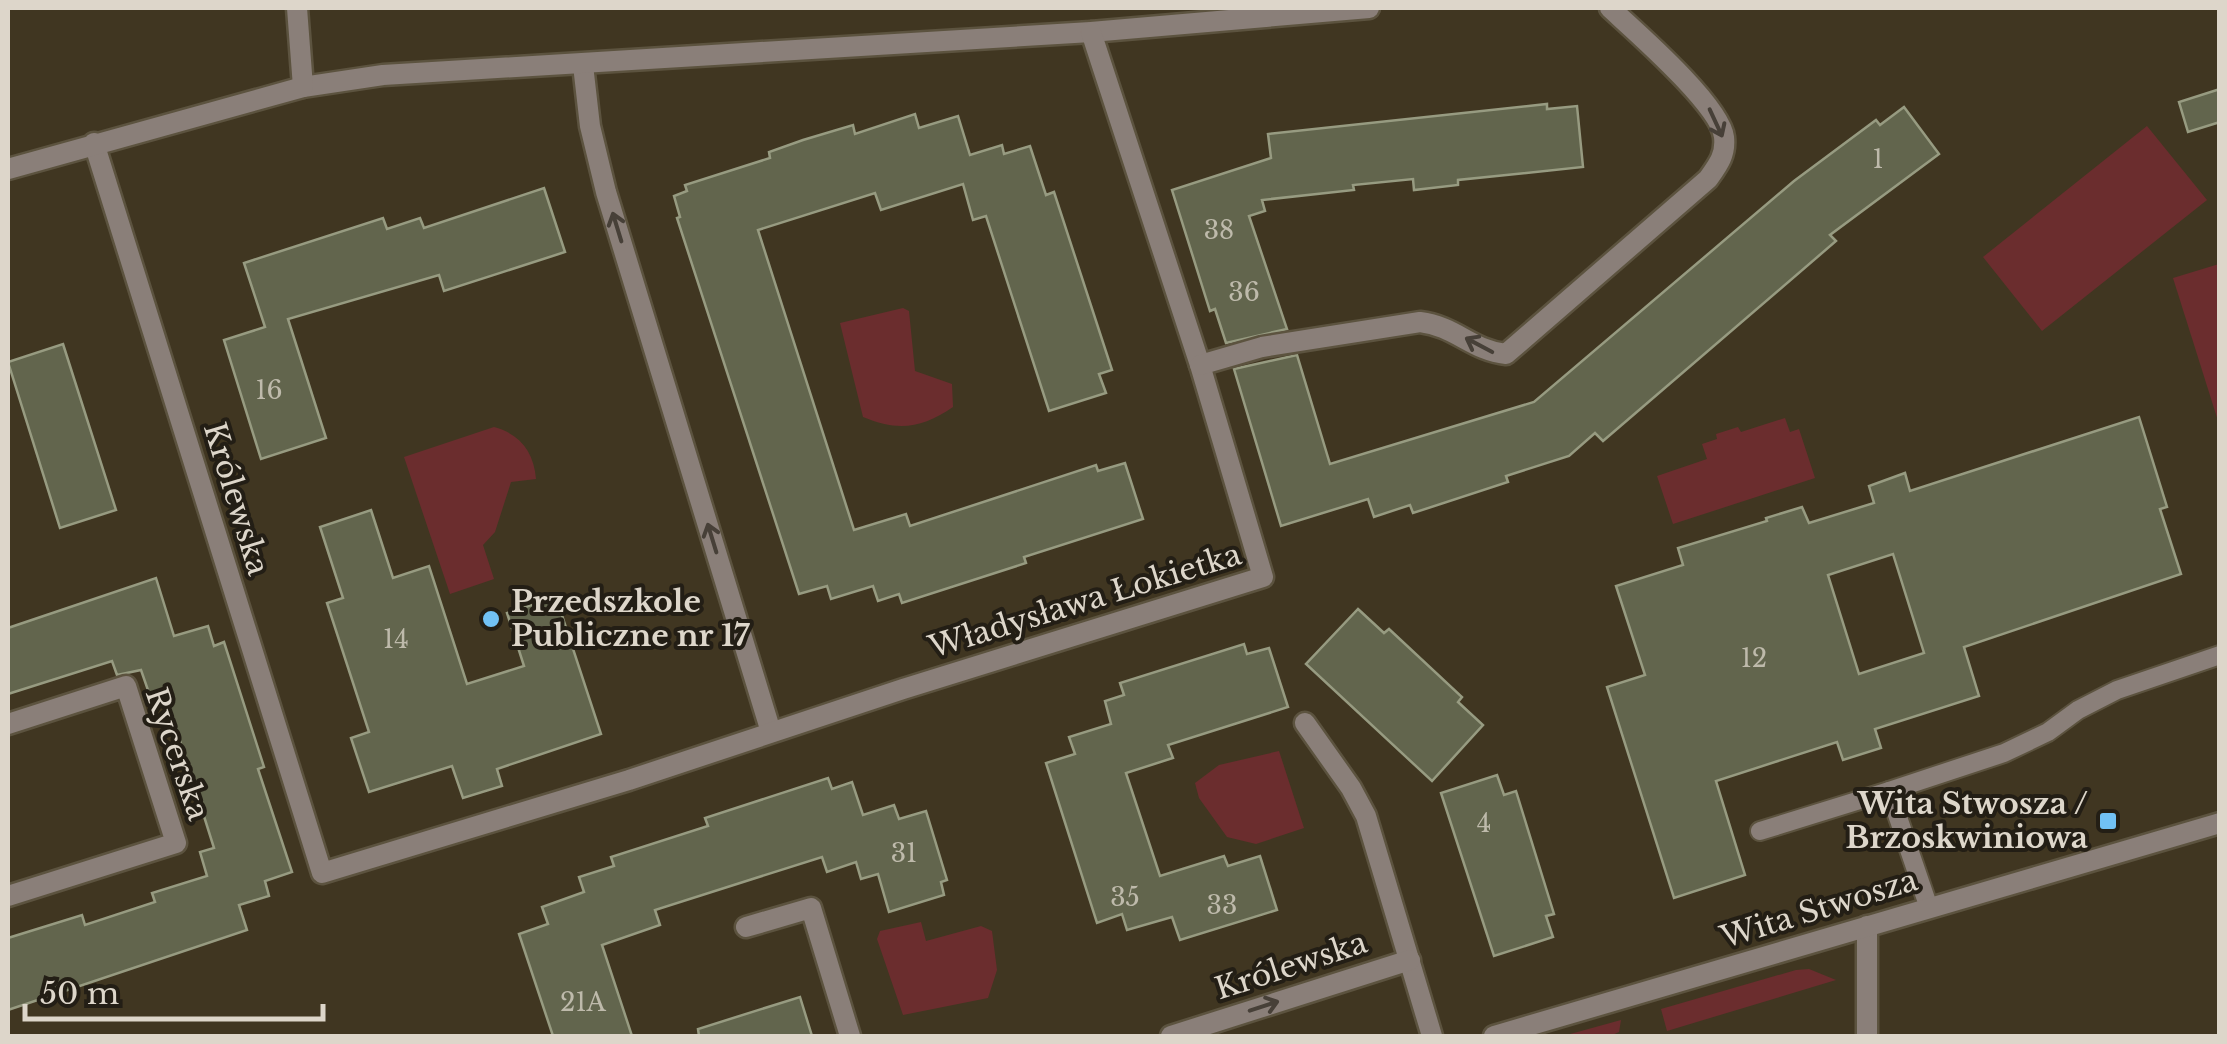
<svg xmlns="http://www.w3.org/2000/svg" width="2227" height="1044" font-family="'Libre Baskerville',serif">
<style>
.green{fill:#6b2d2e}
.building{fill:#62654d;stroke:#979b81;stroke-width:2.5;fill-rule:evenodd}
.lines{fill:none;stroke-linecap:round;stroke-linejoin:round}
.service-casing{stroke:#5c533f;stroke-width:22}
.minor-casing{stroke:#5c533f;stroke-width:25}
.tertiary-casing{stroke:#5c533f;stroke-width:25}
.service{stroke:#8a7f79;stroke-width:18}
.minor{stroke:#8a7f79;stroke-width:20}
.tertiary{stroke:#8a7f79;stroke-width:20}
.oneway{stroke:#474038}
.poi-dot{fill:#71c1f5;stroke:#231e15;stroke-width:4}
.labels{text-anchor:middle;stroke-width:8;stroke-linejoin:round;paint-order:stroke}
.number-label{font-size:25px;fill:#bebaab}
.street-label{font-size:30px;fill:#ddd6ca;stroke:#231e15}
.poi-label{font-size:30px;font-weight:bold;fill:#ddd6ca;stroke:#231e15;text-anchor:start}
</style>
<rect width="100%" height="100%" fill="#403621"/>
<g class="green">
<polygon points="2147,126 2207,200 2042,331 1983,257"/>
<polygon points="2219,264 2220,264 2219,424 2173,278"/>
<path d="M903 308 909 311 915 371 952 384 953 407C922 428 899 432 863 417L840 323Z"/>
<polygon points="1785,418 1790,432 1799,429 1815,478 1673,524 1657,476 1707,459 1702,444 1717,439 1716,434 1738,427 1741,432"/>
<path d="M494 427C520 434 534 452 536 479L511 482 495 532 483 545 494 579 450 594 404 457Z"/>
<polygon points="1279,751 1304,828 1256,844 1227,837 1199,798 1195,783 1219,765"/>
<polygon points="921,922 926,941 981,926 992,931 997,970 988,998 903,1015 877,939 880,931"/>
<polygon points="1809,969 1836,980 1667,1031 1661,1009 1796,970"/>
<polygon points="1621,1020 1619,1032 1610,1036 1563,1036"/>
</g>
<g class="building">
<polygon points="2220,89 2220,122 2188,132 2179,102"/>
<polygon points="1547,104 1547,109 1577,106 1583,167 1458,180 1458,185 1414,190 1413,179 1353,185 1354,190 1262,200 1265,211 1249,216 1287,329 1226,343 1215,309 1210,311 1172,190 1271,158 1268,134"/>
<polygon points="1904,107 1939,154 1830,235 1836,241 1603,441 1595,433 1569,456 1506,476 1508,482 1413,513 1410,505 1374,517 1368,499 1281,526 1234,369 1297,355 1330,464 1534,402 1794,181 1876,120 1880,125"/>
<polygon points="915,114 919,128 958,116 970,155 1002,145 1004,154 1030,146 1046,195 1054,192 1112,370 1099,374 1106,393 1049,411 986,216 973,220 963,184 881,210 875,193 758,230 854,530 906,514 910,526 1096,465 1098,471 1125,463 1143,519 1024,557 1026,563 902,603 899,594 878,601 873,586 831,599 827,586 799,594 677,218 680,217 674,196 687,191 685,185 770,158 769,152 803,140 853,125 855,134"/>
<polygon points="544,188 565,252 444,291 439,275 288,319 326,438 261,459 224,340 265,327 244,263 383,218 387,229 420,218 424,228"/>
<polygon points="63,344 116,510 60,528 8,362"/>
<path d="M2139 417 2167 507 2160 509 2181 574 1964 647 1979 696 1875 729 1881 748 1843 760 1837 742 1716 781 1745 875 1674 898 1607 687 1645 675 1616 586 1683 565 1678 548 1767 521 1766 518 1802 507 1809 523 1874 503 1869 486 1905 473 1910 491ZM1893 554 1924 653 1859 674 1828 575Z"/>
<polygon points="371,510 393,578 429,566 467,684 524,666 507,613 556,597 601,734 497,769 502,786 463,798 452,766 369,792 351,738 369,732 327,603 343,598 320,527"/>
<polygon points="156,578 174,636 208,626 214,646 224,642 264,767 258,769 292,872 265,881 269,896 239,905 247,930 8,1010 8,938 82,915 85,925 155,902 152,893 207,876 200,852 214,848 191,775 164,691 150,696 141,670 117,675 112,661 8,694 8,628"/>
<polygon points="1358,609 1384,633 1389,629 1462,697 1458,702 1483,725 1432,781 1306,664"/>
<polygon points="1244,644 1247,654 1269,648 1288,707 1168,745 1173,758 1126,773 1160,876 1224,856 1228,866 1260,856 1277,910 1180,940 1172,917 1127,930 1122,914 1097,923 1046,763 1075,754 1069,737 1111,724 1105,701 1124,695 1120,683"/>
<polygon points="1497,775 1504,795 1516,791 1554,914 1546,916 1553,937 1494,956 1441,793"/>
<polygon points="828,778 832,789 852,782 863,815 894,805 899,819 926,811 947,880 941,882 944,895 889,912 878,874 861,879 856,862 827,872 822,857 655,910 660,925 602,945 632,1036 553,1036 519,934 548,924 542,907 584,892 579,877 614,866 611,857 708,826 705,818"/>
<polygon points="800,997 812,1036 699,1036 698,1029"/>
</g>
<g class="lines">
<g class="service-casing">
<g id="service">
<polyline points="1760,831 1889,791"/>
<polyline points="1929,908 1889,791 2004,753 2048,732 2078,710 2117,690 2220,655"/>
</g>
</g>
<g class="minor-casing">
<g id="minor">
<polyline points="583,65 590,126 606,192 771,732"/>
<polyline points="303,87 383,75 1091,32 1369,8"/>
<polyline points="94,143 322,873 629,780 903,689 1263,577 1200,365 1091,32"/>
<polyline points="8,169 303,87 297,8"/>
<path d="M1200 365 1262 347 1420 322C1455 326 1473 351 1506 354L1708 179C1718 165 1726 155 1724 137 1720 105 1636 32 1610 8"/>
<polyline points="1305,723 1351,788 1366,816 1432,1036"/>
<polyline points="8,724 126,686 176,843 8,896"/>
<polyline points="1867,926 1867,1036"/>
<polyline points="746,927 811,908 850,1036"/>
<polyline points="1171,1036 1410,960"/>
</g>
</g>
<g class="tertiary-casing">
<polyline id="tertiary" points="1494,1036 2220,823"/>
</g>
<use href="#service" class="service"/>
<use href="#minor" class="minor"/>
<use href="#tertiary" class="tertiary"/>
</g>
<defs><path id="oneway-shaft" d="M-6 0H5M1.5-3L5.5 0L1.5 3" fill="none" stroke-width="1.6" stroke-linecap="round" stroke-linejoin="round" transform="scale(2.5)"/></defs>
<g class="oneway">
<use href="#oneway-shaft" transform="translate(1716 123) rotate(65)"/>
<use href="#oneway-shaft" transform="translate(617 227) rotate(-107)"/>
<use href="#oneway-shaft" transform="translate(1479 345) rotate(-152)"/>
<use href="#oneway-shaft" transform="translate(712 538) rotate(-107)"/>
<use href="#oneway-shaft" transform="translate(1264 1006) rotate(-18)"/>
</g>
<g class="poi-dot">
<circle cx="491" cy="619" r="10"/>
<rect x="2098" y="811" width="20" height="20" rx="5"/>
</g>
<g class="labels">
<g class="number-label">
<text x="1878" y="168">1</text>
<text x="1219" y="239">38</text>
<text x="1244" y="301">36</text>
<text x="269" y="399">16</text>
<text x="396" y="648">14</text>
<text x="1754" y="667">12</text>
<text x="1484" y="832">4</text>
<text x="904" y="862">31</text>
<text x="1125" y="906">35</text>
<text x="1222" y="914">33</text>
<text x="583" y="1011">21A</text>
</g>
<g class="street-label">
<text transform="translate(236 499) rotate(73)" y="10">Królewska</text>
<text transform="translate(1085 601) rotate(-17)" y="10">Władysława Łokietka</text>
<text transform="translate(177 754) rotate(71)" y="10">Rycerska</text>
<text transform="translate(1819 909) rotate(-17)" y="10">Wita Stwosza</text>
<text transform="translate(1291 966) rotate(-18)" y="10">Królewska</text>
</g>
<g class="poi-label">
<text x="511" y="612">Przedszkole<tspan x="511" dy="34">Publiczne nr 17</tspan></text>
<text x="2088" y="814" text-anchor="end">Wita Stwosza /<tspan x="2088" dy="34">Brzoskwiniowa</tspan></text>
</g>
</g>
<rect width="2227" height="1044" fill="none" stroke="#ddd6ca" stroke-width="20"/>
<path d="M25 1004v15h298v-15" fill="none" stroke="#ddd6ca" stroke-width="5"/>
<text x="40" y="1004" font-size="30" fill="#ddd6ca" stroke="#231e15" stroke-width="8" paint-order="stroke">50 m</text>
</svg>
